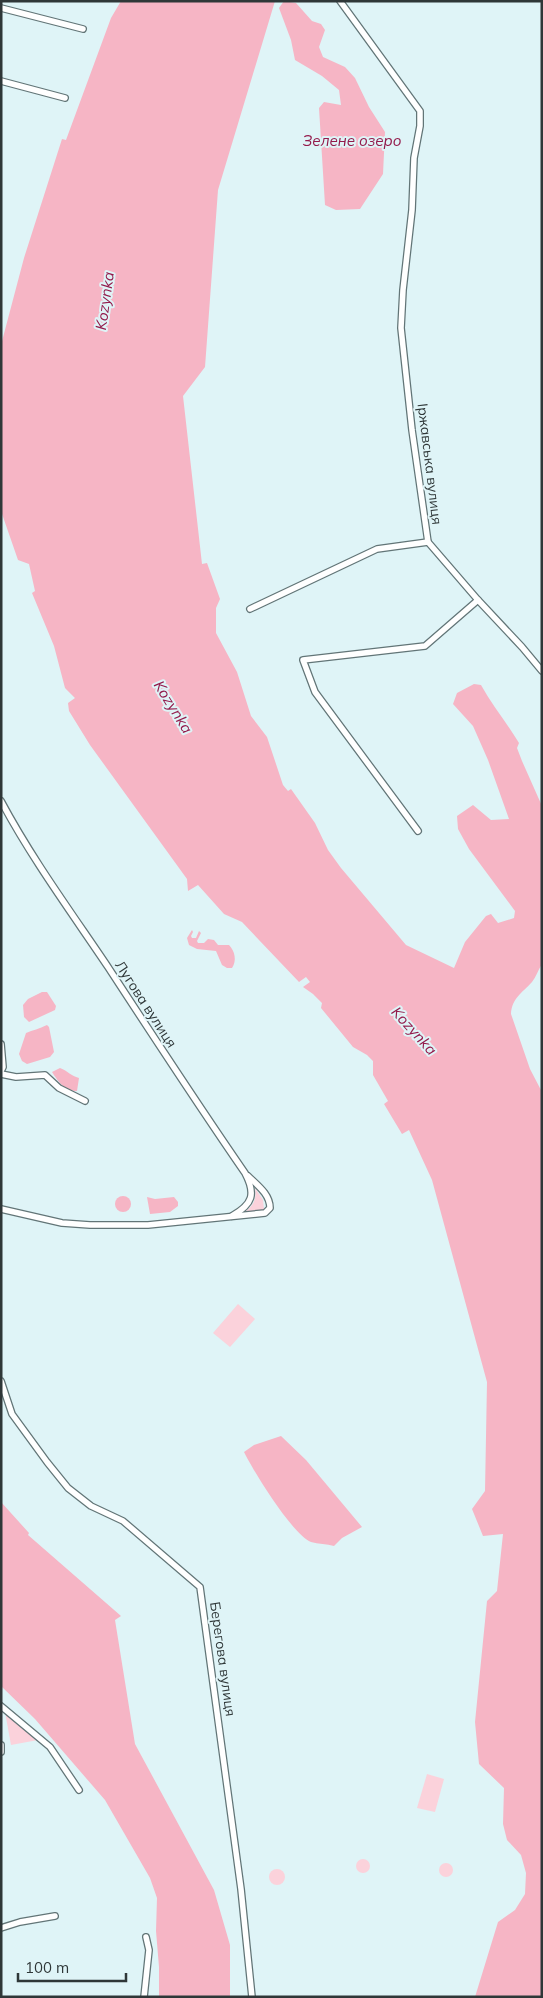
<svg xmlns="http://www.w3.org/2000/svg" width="543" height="1998" font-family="Mulish,sans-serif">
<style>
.green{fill:#fbd2db}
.water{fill:#f6b5c5}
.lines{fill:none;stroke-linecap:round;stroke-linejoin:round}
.minor-casing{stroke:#627577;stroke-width:8}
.minor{stroke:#fff;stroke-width:5.5}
.labels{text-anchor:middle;stroke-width:4;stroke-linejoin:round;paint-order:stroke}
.street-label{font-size:14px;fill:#2f3738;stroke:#dff4f7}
.water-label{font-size:15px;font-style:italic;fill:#931a4b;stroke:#dff4f7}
</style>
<rect width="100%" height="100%" fill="#dff4f7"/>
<g class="green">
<path d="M255 1188 263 1200 264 1209 262 1211 243 1213C253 1207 257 1200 255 1188Z"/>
<polygon points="238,1304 255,1319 230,1347 213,1333"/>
<polygon points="5,1712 38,1740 11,1745"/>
<polygon points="427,1774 444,1779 435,1812 417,1808"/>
<circle cx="363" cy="1866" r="7"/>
<circle cx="446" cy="1870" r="7"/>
<circle cx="277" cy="1877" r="8"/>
</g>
<g class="water">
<path d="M121 1H275L218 190 205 367 183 396 202 564 207 563 220 599 216 608V633L237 672 251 716 267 737 283 785 288 791 291 789 315 823 328 850 341 868 406 945 454 968 465 942 486 916 491 914 498 923 514 918 515 911 469 849 458 829 457 816 473 805 491 820 509 819 488 760 473 726 453 704 457 693 474 684 481 685C492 705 507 723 519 743L517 748 522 761 542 806V964C538 970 536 977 532 982 522 993 512 998 511 1014L530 1069 542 1092V1997H475L498 1922 515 1910 525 1894 526 1873 521 1855 507 1840 503 1824 504 1788 479 1764 475 1722 487 1601 497 1591 503 1534 483 1536 472 1509 485 1491 487 1382 432 1180 409 1130 402 1134 384 1104 388 1101 373 1075V1061L367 1055 353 1047 321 1008 322 1003 313 994 303 987 310 982 306 977 299 982 242 922 224 914 198 885 188 891 187 879 90 745 69 711 68 703 75 698 65 688 54 646 32 593 35 591 29 564 18 560 1 511V345L24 258 62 139 66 140 111 18Z"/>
<polygon points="284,1 296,3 312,21 321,24 325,30 319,47 323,57 345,67 355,78 369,107 385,132 383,174 360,209 336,210 325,205 319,108 324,102 341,105 339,90 322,76 295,60 291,40 279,8"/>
<path d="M192 930 193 932 191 936 192 938H196L199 931 201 933 197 941 198 943H204L208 939 214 940 218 945H229C235 951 237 961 232 968H227L222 965 216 951 197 949 189 945 187 938Z"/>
<polygon points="42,992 47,992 56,1006 55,1010 29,1022 24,1017 23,1005 28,999"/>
<path d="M47 1025 49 1027 54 1052 50 1057 27 1064 22 1061 19 1054 26 1033C33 1030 39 1029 47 1025Z"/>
<path d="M60 1068C68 1071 71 1076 79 1078L77 1091C64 1091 58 1081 52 1072Z"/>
<circle cx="123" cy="1204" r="8"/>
<polygon points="147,1197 155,1199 174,1197 178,1202 178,1206 170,1212 150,1214"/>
<path d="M281 1436 306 1460 362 1527 342 1538 334 1546C327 1544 318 1544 311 1542 292 1534 254 1472 244 1452L254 1445Z"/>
<polygon points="1,1502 29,1533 28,1535 121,1616 115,1620 135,1744 214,1890 230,1945 230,1997 159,1997 159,1967 156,1931 157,1898 150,1878 105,1800 35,1719 1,1686"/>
</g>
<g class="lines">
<g class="minor-casing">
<g id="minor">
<polyline points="340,1 420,111 420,126 414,158 412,210 403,290 401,328 412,430 428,542 478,600 425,646 303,660 315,692 418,831"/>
<polyline points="1,8 83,29"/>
<polyline points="1,81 65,98"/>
<polyline points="478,600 522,647 542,671"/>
<polyline points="250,609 377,549 428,542"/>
<path d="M1 801C32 859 71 912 108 967 153 1036 198 1105 245 1173 256 1194 253 1204 232 1216"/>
<polyline points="1,1044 3,1067 1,1071"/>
<polyline points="1,1074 16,1077 45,1075 59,1088 85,1101"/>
<path d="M1 1209 62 1223 90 1225H148L265 1213 270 1208C270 1194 257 1185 248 1176"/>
<polyline points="1,1381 12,1414 47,1462 68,1488 91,1506 123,1521 200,1587 241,1889 252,1997"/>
<polyline points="1,1706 50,1747 79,1790"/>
<polyline points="1,1745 1,1752"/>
<polyline points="1,1928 20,1922 55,1916"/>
<polyline points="144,1997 149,1950 146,1937"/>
</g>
</g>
<use href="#minor" class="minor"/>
</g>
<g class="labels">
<g class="street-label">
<text transform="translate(430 464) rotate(83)" y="5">Іржавська вулиця</text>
<text transform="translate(146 1004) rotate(57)" y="5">Лугова вулиця</text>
<text transform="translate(223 1659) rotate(82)" y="5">Берегова вулиця</text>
</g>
<g class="water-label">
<text x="352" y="146">Зелене озеро</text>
<text transform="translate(105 301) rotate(-82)" y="5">Kozynka</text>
<text transform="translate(173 707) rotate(58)" y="5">Kozynka</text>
<text transform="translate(414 1031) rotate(48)" y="5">Kozynka</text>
</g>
</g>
<rect width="543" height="1998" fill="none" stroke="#2f3738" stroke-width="5"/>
<path d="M18 1973v8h108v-8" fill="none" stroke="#2f3738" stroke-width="2.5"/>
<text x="25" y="1973" font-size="15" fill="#2f3738" stroke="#dff4f7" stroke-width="4" paint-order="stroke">100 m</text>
</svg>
